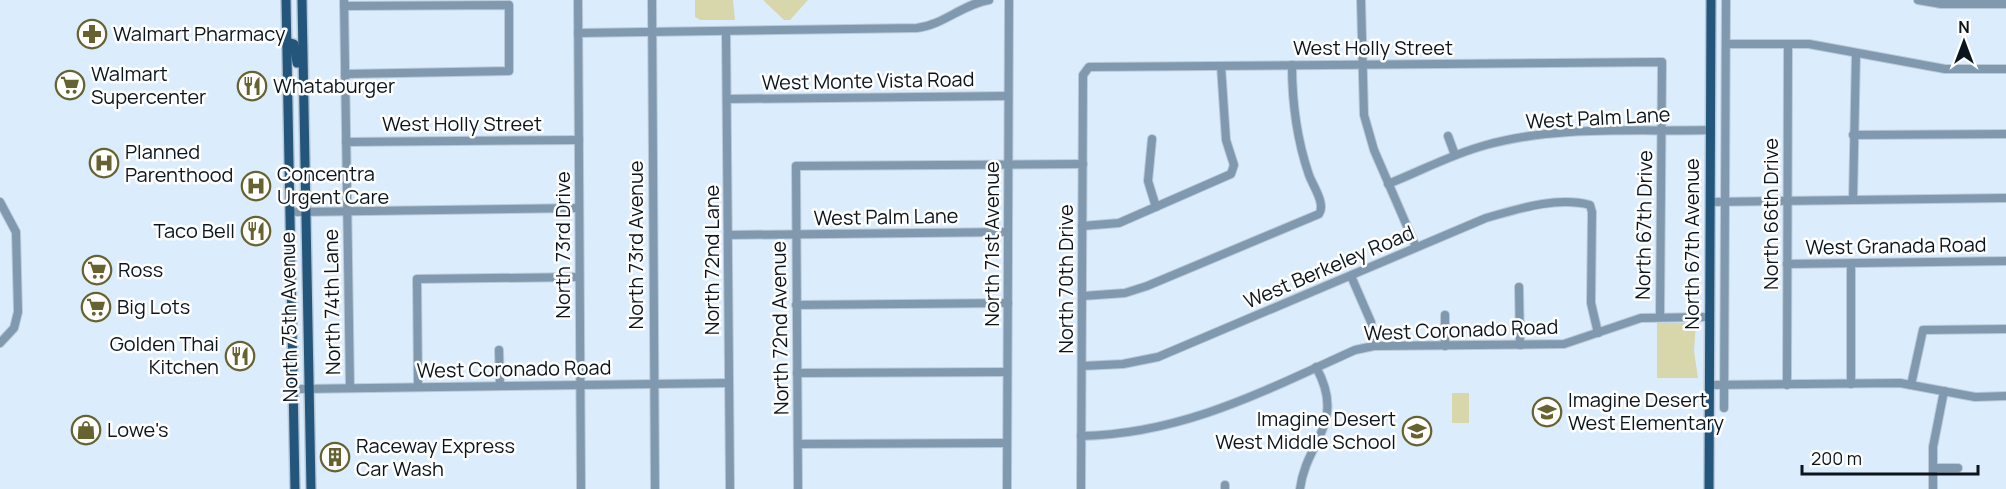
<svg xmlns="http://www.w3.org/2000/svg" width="2006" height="489" font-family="Manrope,sans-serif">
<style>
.green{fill:#d8d6ab}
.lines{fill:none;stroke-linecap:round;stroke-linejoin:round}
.minor-casing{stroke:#bacad9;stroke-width:10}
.major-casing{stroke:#bacad9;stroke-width:12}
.minor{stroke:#8099ae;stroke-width:8}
.major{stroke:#24557a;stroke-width:9}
.labels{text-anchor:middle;stroke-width:5;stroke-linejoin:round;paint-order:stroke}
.poi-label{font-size:20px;fill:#0a151d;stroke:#fff;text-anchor:start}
.street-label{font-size:20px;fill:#0a151d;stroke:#fff}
</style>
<rect width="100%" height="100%" fill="#dbedfd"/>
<g class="green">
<polygon points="695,0 733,0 735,20 700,20 695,17"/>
<polygon points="763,0 808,0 790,20 784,20"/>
<polygon points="1657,323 1696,323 1694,351 1698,378 1657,378"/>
<rect x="1452" y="393" width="17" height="30"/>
</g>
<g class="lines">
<g class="minor-casing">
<g id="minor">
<polyline points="344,0 350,388"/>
<polyline points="578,0 581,489"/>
<polyline points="652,0 655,489"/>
<polyline points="1361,0 1364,115 1374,150 1416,247"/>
<polyline points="1918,0 1941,4 2006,4"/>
<polyline points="344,6 509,5 509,71 345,74"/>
<polyline points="726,31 730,489"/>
<path d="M578 33 917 28C943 25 963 4 989 0"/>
<polyline points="1726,44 1809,44 1945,69 2006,69"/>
<polyline points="727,99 1008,96"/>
<polyline points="1853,135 2006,134"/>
<polyline points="1448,136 1455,155"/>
<polyline points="1152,139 1148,181 1156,207"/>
<polyline points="346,142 579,140"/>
<path d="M1388 184C1421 171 1452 154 1486 145 1558 125 1637 132 1710 130"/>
<polyline points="1853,200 1856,53"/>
<polyline points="0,202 16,232 18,312 14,328 0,343"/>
<polyline points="1710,202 2006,198"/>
<polyline points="297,212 579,208"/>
<polyline points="1082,226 1119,223 1231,174 1234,165 1226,140 1221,66"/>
<polyline points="728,235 1008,232"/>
<polyline points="1787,264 2006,261"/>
<polyline points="1351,276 1371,322 1374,346"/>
<polyline points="1519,287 1520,345"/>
<path d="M1083 296 1125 293 1147 286 1319 214C1326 204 1313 186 1309 175 1297 140 1292 103 1292 65"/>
<polyline points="796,305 1008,303"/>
<polyline points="1445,315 1445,346"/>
<polyline points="499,350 500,386"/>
<path d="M1082 366 1123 364 1158 357 1486 218C1518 209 1557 196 1590 205L1592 212 1591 303 1598 333"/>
<polyline points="797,373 1007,372"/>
<polyline points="1851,384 1851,264"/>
<polyline points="1709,385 1900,383 1975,397 2006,396"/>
<polyline points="1787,385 1788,44"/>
<polyline points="1911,385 1923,330 2006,329"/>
<polyline points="418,387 417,279 579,277"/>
<polyline points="300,389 729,383"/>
<polyline points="1724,408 1726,0"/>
<path d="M1081 436C1183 434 1264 391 1355 350L1374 346 1564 344 1641 318 1709 317"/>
<polyline points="798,444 1007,443"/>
<polyline points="1933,468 1958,468"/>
<polyline points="1225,485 1225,489"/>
<polyline points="798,489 796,166 1083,164"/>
<polyline points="1007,489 1009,0"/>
<polyline points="1081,489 1083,75 1089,67 1662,62 1660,317"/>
<path d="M1300 489C1306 441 1347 423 1316 367"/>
<polyline points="1933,489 1933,447 1944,391"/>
</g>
</g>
<g class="major-casing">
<g id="major">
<polyline points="286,0 295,489"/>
<polyline points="302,0 311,489"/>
<polyline points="287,42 294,44 297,63"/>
<polyline points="1709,489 1711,0"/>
</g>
</g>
<use href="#minor" class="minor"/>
<use href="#major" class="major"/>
</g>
<defs>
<g id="pharmacy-ring" transform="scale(1.5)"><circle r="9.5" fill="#fff" stroke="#676330" stroke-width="1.5"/><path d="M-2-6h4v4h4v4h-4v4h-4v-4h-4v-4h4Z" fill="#676330"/></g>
<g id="supermarket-ring" transform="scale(1.5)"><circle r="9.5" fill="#fff" stroke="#676330" stroke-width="1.5"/><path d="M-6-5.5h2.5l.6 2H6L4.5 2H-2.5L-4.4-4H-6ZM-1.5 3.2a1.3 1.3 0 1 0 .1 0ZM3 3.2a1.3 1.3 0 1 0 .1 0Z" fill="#676330"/></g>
<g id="restaurant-ring" transform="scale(1.5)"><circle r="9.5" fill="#fff" stroke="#676330" stroke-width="1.5"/><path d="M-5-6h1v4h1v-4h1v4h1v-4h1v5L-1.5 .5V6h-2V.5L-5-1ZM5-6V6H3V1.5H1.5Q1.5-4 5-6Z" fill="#676330"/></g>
<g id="hospital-ring" transform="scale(1.5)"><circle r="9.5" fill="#fff" stroke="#676330" stroke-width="1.5"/><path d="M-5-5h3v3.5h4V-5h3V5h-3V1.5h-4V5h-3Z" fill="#676330"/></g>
<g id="school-ring" transform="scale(1.5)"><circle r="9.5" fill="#fff" stroke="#676330" stroke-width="1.5"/><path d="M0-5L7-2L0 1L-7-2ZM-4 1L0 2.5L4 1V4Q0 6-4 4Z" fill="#676330"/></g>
<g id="shop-ring" transform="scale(1.5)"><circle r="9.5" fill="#fff" stroke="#676330" stroke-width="1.5"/><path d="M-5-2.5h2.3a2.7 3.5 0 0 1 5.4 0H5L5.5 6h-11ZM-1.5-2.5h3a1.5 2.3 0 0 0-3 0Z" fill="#676330"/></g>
<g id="building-ring" transform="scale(1.5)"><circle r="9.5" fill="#fff" stroke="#676330" stroke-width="1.5"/><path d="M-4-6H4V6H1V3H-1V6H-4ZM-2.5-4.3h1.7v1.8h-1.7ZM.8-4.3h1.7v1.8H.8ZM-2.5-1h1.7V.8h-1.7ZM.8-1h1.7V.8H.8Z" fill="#676330"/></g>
</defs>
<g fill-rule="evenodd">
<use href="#pharmacy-ring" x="92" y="34"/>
<use href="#supermarket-ring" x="70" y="85"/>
<use href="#restaurant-ring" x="252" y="86"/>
<use href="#hospital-ring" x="104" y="163"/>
<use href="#hospital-ring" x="256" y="186"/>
<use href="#restaurant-ring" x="256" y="231"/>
<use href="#supermarket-ring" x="97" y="270"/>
<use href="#supermarket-ring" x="96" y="307"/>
<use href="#restaurant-ring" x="240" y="356"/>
<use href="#school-ring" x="1547" y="412"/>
<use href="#shop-ring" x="86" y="430"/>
<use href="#school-ring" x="1417" y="431"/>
<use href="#building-ring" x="335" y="457"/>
</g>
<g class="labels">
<g class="poi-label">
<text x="113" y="41">Walmart Pharmacy</text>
<text x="91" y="81">Walmart<tspan x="91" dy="23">Supercenter</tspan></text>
<text x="273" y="93">Whataburger</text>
<text x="125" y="159">Planned<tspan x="125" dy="23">Parenthood</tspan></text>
<text x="277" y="181">Concentra<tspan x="277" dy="23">Urgent Care</tspan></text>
<text x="235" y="238" text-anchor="end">Taco Bell</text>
<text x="118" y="277">Ross</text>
<text x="117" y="314">Big Lots</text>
<text x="219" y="351" text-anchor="end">Golden Thai<tspan x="219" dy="23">Kitchen</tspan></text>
<text x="1568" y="407">Imagine Desert<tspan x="1568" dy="23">West Elementary</tspan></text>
<text x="1396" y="426" text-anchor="end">Imagine Desert<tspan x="1396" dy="23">West Middle School</tspan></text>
<text x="107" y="437">Lowe's</text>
<text x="356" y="453">Raceway Express<tspan x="356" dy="23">Car Wash</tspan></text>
</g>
<g class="street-label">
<text x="1373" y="55">West Holly Street</text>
<text transform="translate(868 81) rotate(-1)" y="7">West Monte Vista Road</text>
<text transform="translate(1598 118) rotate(-3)" y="7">West Palm Lane</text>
<text x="462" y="131">West Holly Street</text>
<text transform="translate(1771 214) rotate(-90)" y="7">North 66th Drive</text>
<text transform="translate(886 217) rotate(-1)" y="7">West Palm Lane</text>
<text transform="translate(1644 225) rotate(-89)" y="7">North 67th Drive</text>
<text transform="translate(992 244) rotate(-90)" y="7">North 71st Avenue</text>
<text transform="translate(1692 244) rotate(-90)" y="7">North 67th Avenue</text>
<text transform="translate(563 245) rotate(-90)" y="7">North 73rd Drive</text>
<text transform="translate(636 245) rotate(-90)" y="7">North 73rd Avenue</text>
<text transform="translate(1896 246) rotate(-1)" y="7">West Granada Road</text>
<text transform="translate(712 260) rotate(-90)" y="7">North 72nd Lane</text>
<text transform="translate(1329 267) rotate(-23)" y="7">West Berkeley Road</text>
<text transform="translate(1066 279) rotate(-90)" y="7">North 70th Drive</text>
<text transform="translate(332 302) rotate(-91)" y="7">North 74th Lane</text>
<text transform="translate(289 317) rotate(-91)" y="7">North 75th Avenue</text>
<text transform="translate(780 328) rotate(-91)" y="7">North 72nd Avenue</text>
<text transform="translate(1461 330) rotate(-2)" y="7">West Coronado Road</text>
<text transform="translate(514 369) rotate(-1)" y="7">West Coronado Road</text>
</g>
</g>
<g transform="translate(1964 42)" stroke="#ffffff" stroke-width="4.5" paint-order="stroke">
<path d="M0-4.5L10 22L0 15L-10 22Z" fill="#0a151d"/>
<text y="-9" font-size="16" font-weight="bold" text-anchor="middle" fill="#0a151d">N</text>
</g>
<path d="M1802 465v9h176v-9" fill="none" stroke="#0a151d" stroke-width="3"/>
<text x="1811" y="465" font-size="18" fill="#0a151d" stroke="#ffffff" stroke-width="4.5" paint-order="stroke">200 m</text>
</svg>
